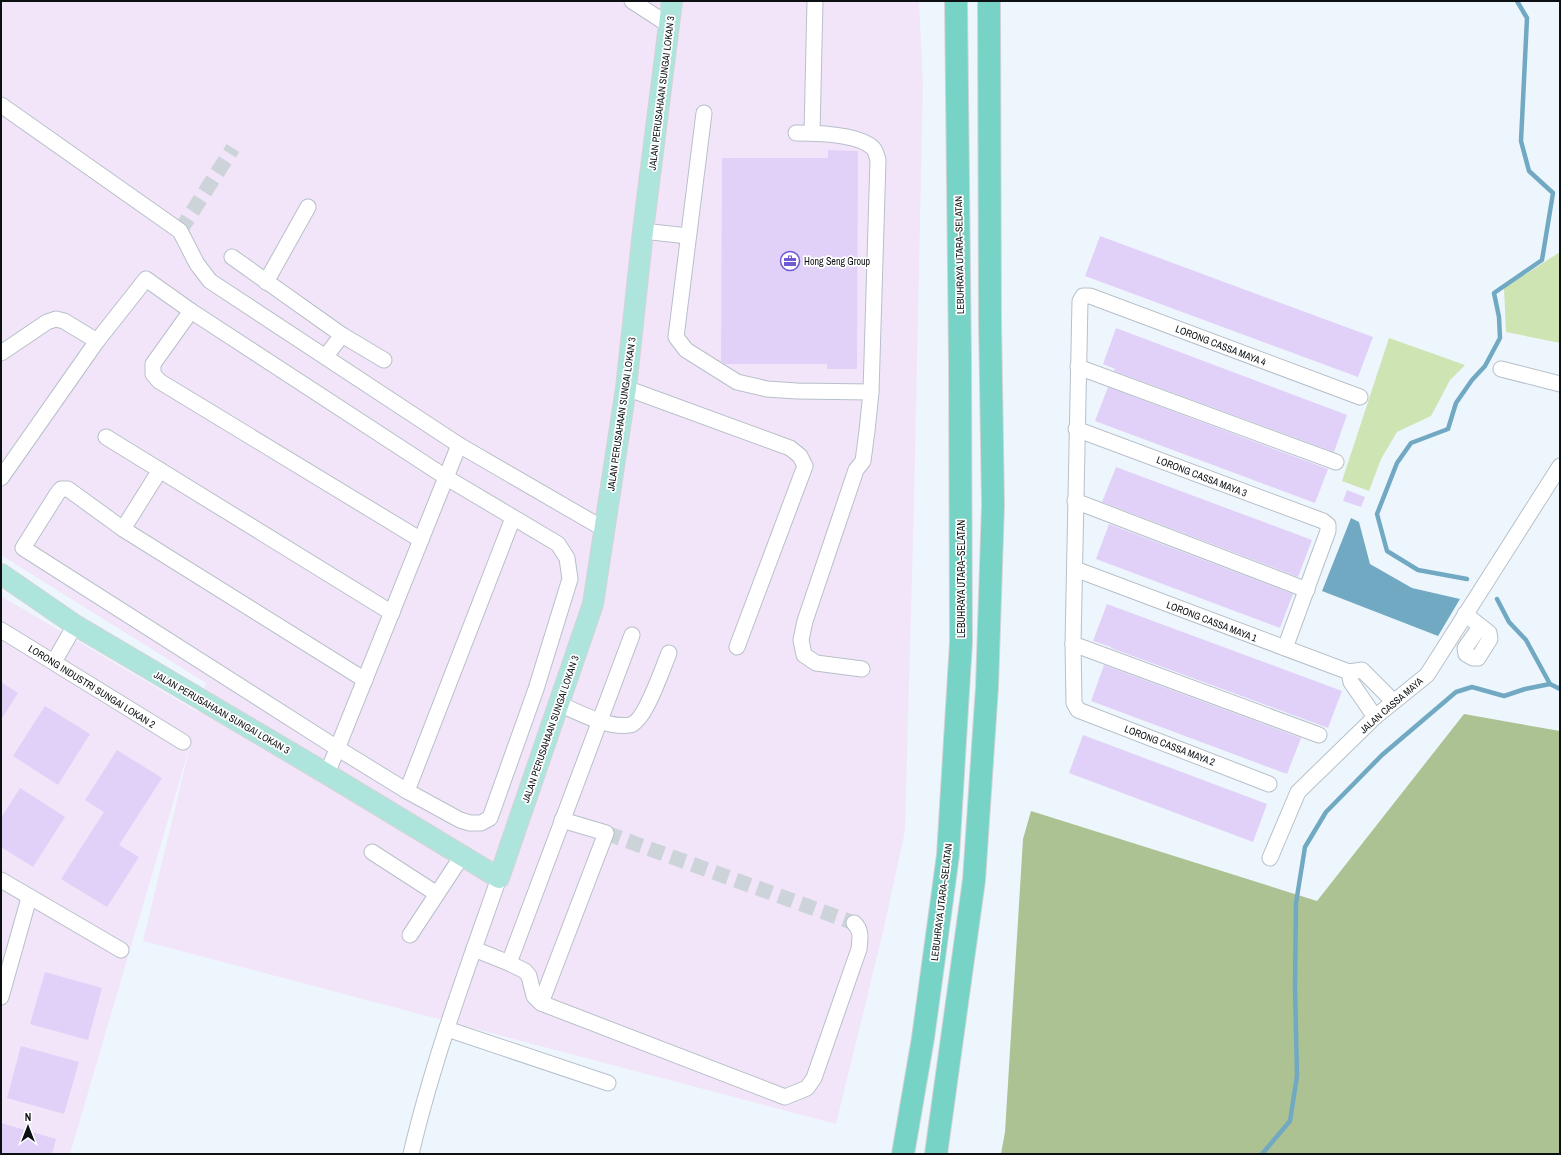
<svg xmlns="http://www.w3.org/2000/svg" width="1561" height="1155" font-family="'Archivo Narrow',sans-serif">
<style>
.industrial{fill:#f2e5f9}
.green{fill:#cee4b3}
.forest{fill:#adc292}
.water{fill:#71a9c3}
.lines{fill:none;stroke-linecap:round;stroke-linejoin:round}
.stream{stroke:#71a9c3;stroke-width:4.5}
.building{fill:#e1d1f8}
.minor-tunnel{stroke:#ccd4da;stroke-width:15;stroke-dasharray:15 8;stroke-linecap:butt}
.minor-casing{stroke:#b7c0c9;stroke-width:17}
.major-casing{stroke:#d3d4d5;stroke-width:22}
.highway-casing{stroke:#d3d4d5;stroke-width:24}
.minor{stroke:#fff;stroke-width:15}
.major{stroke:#ade5dd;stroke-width:20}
.highway{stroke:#76d3c6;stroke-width:22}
.labels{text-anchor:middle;stroke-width:3.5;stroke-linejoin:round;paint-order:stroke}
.street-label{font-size:10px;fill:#0d1013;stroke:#fff}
.poi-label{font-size:10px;fill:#0d1013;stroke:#fff;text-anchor:start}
</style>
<rect width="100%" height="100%" fill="#eef6fd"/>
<polygon class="industrial" points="1,1 919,1 923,85 914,502 905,831 884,928 836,1124 143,941 191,742 70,1154 1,1154 1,596 198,712 206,683 1,555"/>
<g class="green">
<polygon points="1560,252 1560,343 1506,332 1504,288"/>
<polygon points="1389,338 1465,365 1450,380 1431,416 1397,432 1381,459 1369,491 1342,481"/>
</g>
<polygon class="forest" points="1464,714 1560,731 1560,1154 1001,1154 1005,1132 1023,839 1031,811 1317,901"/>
<polygon class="water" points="1351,518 1359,522 1370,564 1412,588 1460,599 1438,636 1322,591"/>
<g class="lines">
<g class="stream">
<polyline points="1467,579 1418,570 1387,551 1377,514 1397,463 1411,443 1448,429 1456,403 1472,380 1485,366 1500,338 1499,317 1494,293 1542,260 1553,193 1529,171 1521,141 1527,18 1517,1"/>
<polyline points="1497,599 1509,622 1526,640 1550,684"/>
<polyline points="1262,1154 1290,1121 1297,1076 1295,987 1296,903 1305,847 1326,812 1382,755 1456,692 1472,687 1504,696 1525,689 1550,684 1560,689"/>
</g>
</g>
<g class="building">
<polygon points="828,150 858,151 857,369 827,369 827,364 725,364 721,361 722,158 828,158"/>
<polygon points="1100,236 1373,337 1358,377 1085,276"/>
<polygon points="1116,328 1347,415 1334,452 1114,371 1115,369 1103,364"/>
<polygon points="1108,387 1328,469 1315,503 1095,421"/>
<polygon points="1116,467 1312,540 1298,577 1102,502"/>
<polygon points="1347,490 1365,497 1361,507 1343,501"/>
<polygon points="1109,524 1293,594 1280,628 1096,559"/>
<polygon points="1107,604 1342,691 1328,728 1111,648 1111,647 1093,641"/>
<polygon points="1104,665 1301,738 1287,774 1091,701"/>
<polygon points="1,682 18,693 1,720"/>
<polygon points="45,706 90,734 58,785 13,756"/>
<polygon points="1083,735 1267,804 1253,842 1069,773"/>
<polygon points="117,750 162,778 119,845 139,857 107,907 61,879 104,812 85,800"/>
<polygon points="20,788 65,817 33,867 1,847 1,818"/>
<polygon points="45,972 102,988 88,1040 30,1024"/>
<polygon points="21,1046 79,1062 64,1114 7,1098"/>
<polygon points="1,1123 56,1139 52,1154 1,1154"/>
</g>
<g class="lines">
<g class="minor-tunnel">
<polyline points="180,231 233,148"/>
<polyline points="606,833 854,923"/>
</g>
<g class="minor-casing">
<g id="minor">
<polyline points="632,1 669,25"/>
<polyline points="1,105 180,231 197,264 210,281 459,445 604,529"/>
<polyline points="704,113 676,337 686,350 737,382 767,389 797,391 871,392"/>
<path d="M796 133C816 133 859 134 873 148 876 151 877 157 878 160L871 392 867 431 863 461 856 470 805 621 801 640 804 655 816 663 862 669"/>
<polyline points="812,133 815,1"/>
<polyline points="643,231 688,236"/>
<polyline points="232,257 342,335 326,356"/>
<polyline points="266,282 308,207"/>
<polyline points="191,311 153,364 153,374 159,381 421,540"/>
<polyline points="342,335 384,360"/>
<polyline points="1,353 47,322 56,319 64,321 97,341"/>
<polyline points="1078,367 1336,462"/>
<polyline points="1501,369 1560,384"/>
<polyline points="626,388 790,448 800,456 805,466 737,647"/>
<polyline points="1076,429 1323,521 1328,525 1328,531 1285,648"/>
<polyline points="106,437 392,613"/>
<polyline points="1,478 97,341 146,279 191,311 447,478 558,544 567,558 570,579 536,689 490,818 481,823 470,823 460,820 407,791 337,748 23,548 57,494 61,489 68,489 123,529 365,680"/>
<polyline points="1075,501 1307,590"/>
<polyline points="123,529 160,470"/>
<polyline points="1075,569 1349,672 1362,670 1393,701"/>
<polyline points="1465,614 1489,633 1490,639 1478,658 1473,658 1466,654 1465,648 1480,627"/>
<polyline points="1,630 183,742"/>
<path d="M632 635 509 963 525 971 529 976 534 996 541 1003 785 1097 807 1088 814 1078 859 949C860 939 862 930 854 923"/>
<polyline points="1073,644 1319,735"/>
<polyline points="54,662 75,625"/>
<polyline points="1349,672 1351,682 1375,717"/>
<path d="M559 704C578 712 609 729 630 725 645 722 663 667 669 653"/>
<polyline points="327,774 459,445"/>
<polyline points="1269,784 1078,710 1074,703 1073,644 1080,301 1083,296 1090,296 1360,397"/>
<polyline points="407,791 513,518"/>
<polyline points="372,852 437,894"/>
<polyline points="1270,858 1298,792 1375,717 1427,675 1560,466"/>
<polyline points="1,880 121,950"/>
<polyline points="410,935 462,856"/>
<polyline points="474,949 509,963"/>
<polyline points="1,997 29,898"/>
<polyline points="541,1003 606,833 562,820"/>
<polyline points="447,1029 608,1083"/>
<path d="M411 1154C433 1060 467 969 499 878"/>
</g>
</g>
<g class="major-casing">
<polyline id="major" points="1,574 75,625 327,774 499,878 593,604 626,388 643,231 672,1"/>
</g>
<g class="highway-casing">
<g id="highway">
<polyline points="903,1154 923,1038 948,855 961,642 960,361 956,1"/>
<polyline points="936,1154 974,880 987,687 993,505 990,322 989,1"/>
</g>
</g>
<use href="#minor" class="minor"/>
<use href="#major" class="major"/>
<use href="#highway" class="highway"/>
</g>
<defs>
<g id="office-ring" transform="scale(1)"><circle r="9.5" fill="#fff" stroke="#6f5ad3" stroke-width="1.5"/><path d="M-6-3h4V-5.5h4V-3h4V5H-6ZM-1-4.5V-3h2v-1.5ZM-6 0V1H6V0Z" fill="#6f5ad3"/></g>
</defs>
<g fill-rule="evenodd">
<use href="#office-ring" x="790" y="261"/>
</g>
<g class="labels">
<g class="street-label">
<text transform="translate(661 93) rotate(-83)" y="4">JALAN PERUSAHAAN SUNGAI LOKAN 3</text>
<text transform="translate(959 255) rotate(-91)" y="4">LEBUHRAYA UTARA–SELATAN</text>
<text transform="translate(1221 345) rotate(21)" y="4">LORONG CASSA MAYA 4</text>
<text transform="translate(621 414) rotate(-82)" y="4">JALAN PERUSAHAAN SUNGAI LOKAN 3</text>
<text transform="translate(1202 476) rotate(21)" y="4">LORONG CASSA MAYA 3</text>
<text transform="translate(961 579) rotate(-90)" y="4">LEBUHRAYA UTARA–SELATAN</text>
<text transform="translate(1212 621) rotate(21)" y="4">LORONG CASSA MAYA 1</text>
<text transform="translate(92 686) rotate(32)" y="4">LORONG INDUSTRI SUNGAI LOKAN 2</text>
<text transform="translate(1391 705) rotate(-41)" y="4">JALAN CASSA MAYA</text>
<text transform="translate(222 712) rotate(30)" y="4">JALAN PERUSAHAAN SUNGAI LOKAN 3</text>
<text transform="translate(550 729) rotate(-71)" y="4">JALAN PERUSAHAAN SUNGAI LOKAN 3</text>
<text transform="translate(1170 745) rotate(21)" y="4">LORONG CASSA MAYA 2</text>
<text transform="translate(941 902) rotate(-83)" y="4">LEBUHRAYA UTARA–SELATAN</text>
</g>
<g class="poi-label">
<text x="804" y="265">Hong Seng Group</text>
</g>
</g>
<rect width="1561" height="1155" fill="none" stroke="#0d1013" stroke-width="4"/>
<g transform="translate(28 1127)" stroke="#ffffff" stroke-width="3" paint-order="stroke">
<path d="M0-3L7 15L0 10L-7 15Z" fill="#0d1013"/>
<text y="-6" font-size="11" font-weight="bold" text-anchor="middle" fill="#0d1013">N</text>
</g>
</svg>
